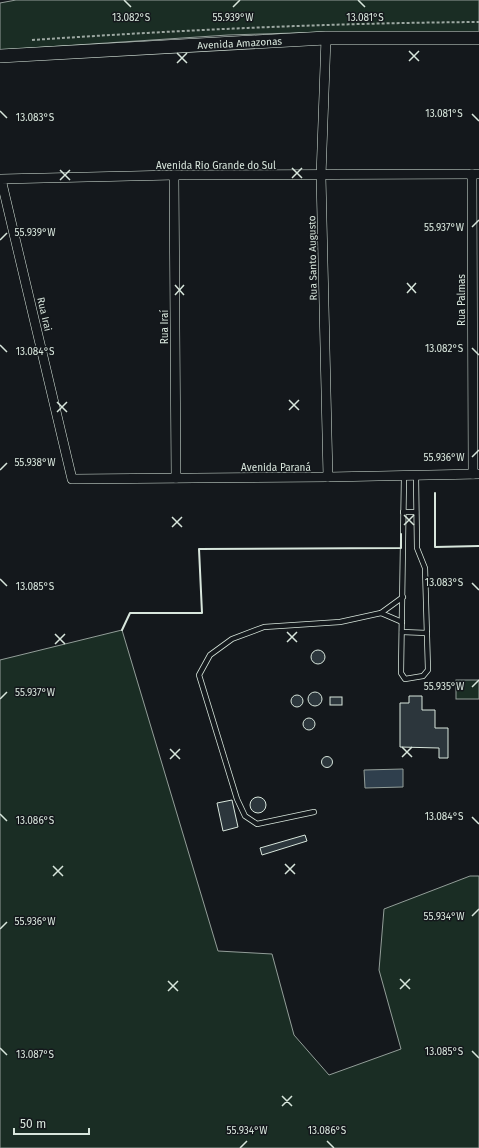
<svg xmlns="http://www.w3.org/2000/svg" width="479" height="1148" font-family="'Fira Sans',sans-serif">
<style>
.green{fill:#1a2d24;stroke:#939e99}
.water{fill:#2f3f4d;stroke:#939e99}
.building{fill:#2c363c;stroke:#d8e6dc}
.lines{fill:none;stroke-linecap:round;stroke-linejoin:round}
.lane-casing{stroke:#d8e6dc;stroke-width:6}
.street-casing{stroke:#d8e6dc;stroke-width:10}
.secondary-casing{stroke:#d8e6dc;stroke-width:14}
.path{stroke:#9da8a2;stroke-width:2;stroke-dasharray:3 2;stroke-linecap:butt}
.lane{stroke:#14181c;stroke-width:4.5}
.street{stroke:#14181c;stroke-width:9}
.secondary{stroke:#14181c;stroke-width:13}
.wall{stroke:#d8e6dc;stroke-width:2}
.ticks{fill:none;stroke:#d8e6dc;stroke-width:1.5}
.labels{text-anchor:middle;stroke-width:3;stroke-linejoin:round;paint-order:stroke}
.street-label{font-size:10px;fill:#d8e6dc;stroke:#14181c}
.ticks-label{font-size:10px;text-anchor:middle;fill:#d8e6dc;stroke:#14181c;stroke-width:3;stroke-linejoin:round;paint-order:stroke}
</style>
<rect width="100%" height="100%" fill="#14181c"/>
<g class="green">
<polygon points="16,0 479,0 479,32 327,32 228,35 0,50 0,3"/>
<polygon points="122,630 218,951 272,954 294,1035 329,1075 401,1049 379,970 384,909 470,876 479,876 479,1148 0,1148 0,660"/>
<rect x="456" y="680" width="23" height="19"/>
</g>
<polygon class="water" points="403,769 403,787 365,788 364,770"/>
<g class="building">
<circle cx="318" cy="657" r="7"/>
<circle cx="315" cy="699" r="7"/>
<circle cx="297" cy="701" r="6"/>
<polygon points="409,696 422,696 422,710 435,710 435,728 448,728 448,758 439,758 439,748 400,747 400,703 409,703"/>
<rect x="330" y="697" width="12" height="8"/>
<circle cx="309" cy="724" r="6"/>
<circle cx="327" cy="762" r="5.5"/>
<circle cx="258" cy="805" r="8"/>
<polygon points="232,800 238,827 223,831 217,803"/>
<polygon points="305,835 307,841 262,855 260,848"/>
</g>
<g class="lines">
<g class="lane-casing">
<g id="lane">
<polyline points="404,476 401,673 405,679 423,676 428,670 425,568 417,548 416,476"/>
<polyline points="403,512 416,512"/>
<polyline points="381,613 402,622"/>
<polyline points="402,632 427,633"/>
<polyline points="314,812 257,824 245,816 237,799 199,675 210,655 232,639 264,627 340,622 381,613 403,597"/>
</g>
</g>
<g class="street-casing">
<g id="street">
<polyline points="326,38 321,176 328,477"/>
<polyline points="472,174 473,474"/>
<polyline points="479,174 174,175 1,179 72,479 328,477 479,474"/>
<polyline points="174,175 176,478"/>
</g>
</g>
<g class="secondary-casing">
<g id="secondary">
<path id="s1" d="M0 56 326 38H479"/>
</g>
</g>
<path class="path" d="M32 40C181 30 330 23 479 22"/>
<use href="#lane" class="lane"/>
<use href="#street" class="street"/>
<use href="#secondary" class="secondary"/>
<g class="wall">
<polyline points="435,493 435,547 479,546"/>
<polyline points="122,630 130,613 202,613 199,549 401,548 401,534"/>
</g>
</g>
<path class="ticks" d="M124 0 131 7M358 0 365 7M233 7 240 0M409 51 419 61M177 53 187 63M409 61 419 51M177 63 187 53M0 111 7 118M472 114 479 121M292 168 302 178M60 170 70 180M292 178 302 168M60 180 70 170M472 227 479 220M0 240 7 233M407 283 416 293M175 285 184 295M407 293 416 283M175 295 184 285M0 345 7 352M472 348 479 355M289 400 299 410M57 402 67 412M289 410 299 400M57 412 67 402M472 457 479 450M0 470 7 463M404 515 414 525M172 517 182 527M404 525 414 515M172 527 182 517M0 579 7 586M472 583 479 590M287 632 297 642M55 634 65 644M287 642 297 632M55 644 65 634M472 687 479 680M0 699 7 692M402 747 412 757M170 749 180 759M402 757 412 747M170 759 180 749M0 814 7 821M472 817 479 824M285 864 295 874M53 866 63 876M285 874 295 864M53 876 63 866M472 916 479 909M0 929 7 922M400 979 410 989M168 981 178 991M400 989 410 979M168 991 178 981M0 1048 7 1055M472 1051 479 1058M282 1096 292 1106M282 1106 292 1096M327 1141 334 1148M240 1148 247 1141"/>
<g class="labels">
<g class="street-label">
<text dy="4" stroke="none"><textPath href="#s1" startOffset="240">Avenida Amazonas</textPath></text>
<text x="216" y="169">Avenida Rio Grande do Sul</text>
<text transform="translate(312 258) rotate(-91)" y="4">Rua Santo Augusto</text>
<text transform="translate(461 300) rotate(-90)" y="4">Rua Palmas</text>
<text transform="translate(45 314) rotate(77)" y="4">Rua Irai</text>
<text transform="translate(164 327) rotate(-90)" y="4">Rua Iraí</text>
<text x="276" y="471">Avenida Paraná</text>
</g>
</g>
<g class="ticks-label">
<text x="131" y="21">13.082°S</text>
<text x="233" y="21">55.939°W</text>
<text x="365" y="21">13.081°S</text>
<text x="444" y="117">13.081°S</text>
<text x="35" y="121">13.083°S</text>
<text x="444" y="231">55.937°W</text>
<text x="35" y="236">55.939°W</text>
<text x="444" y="352">13.082°S</text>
<text x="35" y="355">13.084°S</text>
<text x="444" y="461">55.936°W</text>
<text x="35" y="466">55.938°W</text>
<text x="444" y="586">13.083°S</text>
<text x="35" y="590">13.085°S</text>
<text x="444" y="690">55.935°W</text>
<text x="35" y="696">55.937°W</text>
<text x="444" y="820">13.084°S</text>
<text x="35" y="824">13.086°S</text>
<text x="444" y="920">55.934°W</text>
<text x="35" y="925">55.936°W</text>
<text x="444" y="1055">13.085°S</text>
<text x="35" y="1058">13.087°S</text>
<text x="247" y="1134">55.934°W</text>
<text x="327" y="1134">13.086°S</text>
</g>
<path d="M14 1128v6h75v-6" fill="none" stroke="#d8e6dc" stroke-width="2"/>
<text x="20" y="1128" font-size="12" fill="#d8e6dc" stroke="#14181c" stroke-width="3" paint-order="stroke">50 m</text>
</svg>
